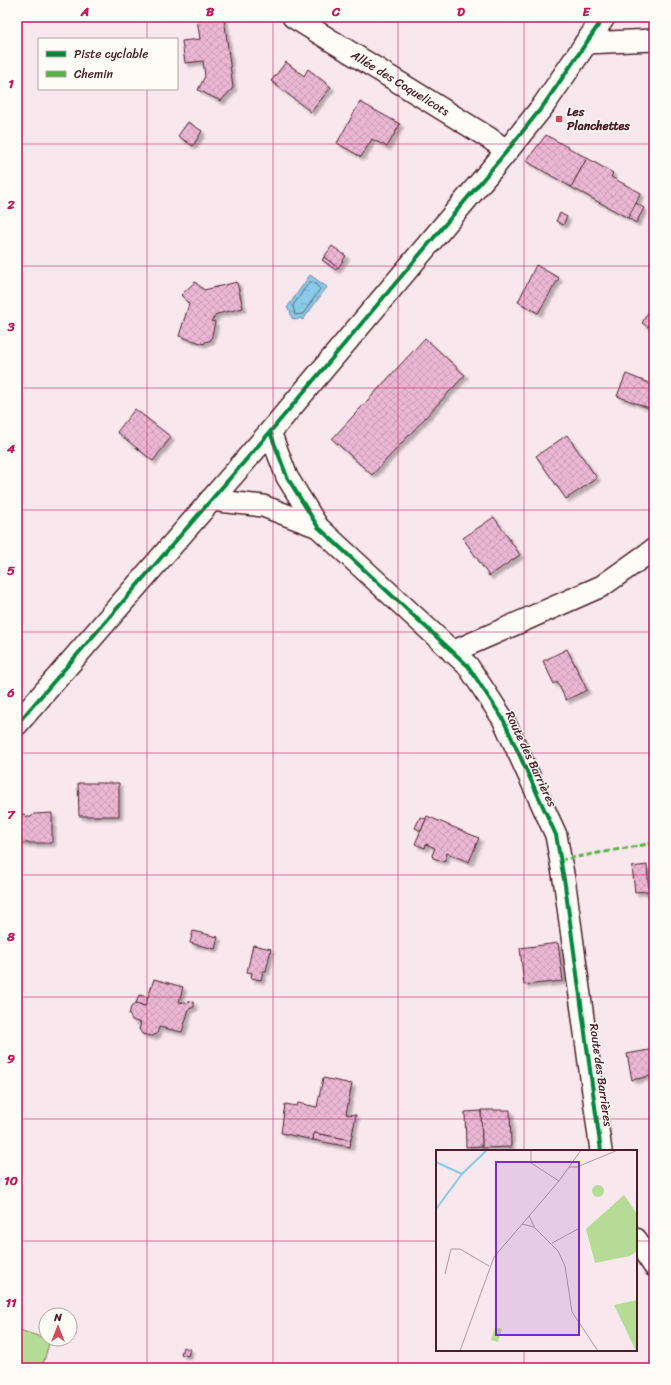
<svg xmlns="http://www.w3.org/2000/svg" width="671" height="1385" font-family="Sriracha,sans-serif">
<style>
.green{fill:#b5db96;stroke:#807d60}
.water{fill:url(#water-ripples);stroke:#6f869d}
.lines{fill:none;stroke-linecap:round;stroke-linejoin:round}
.shore{stroke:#636377;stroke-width:1}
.building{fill:url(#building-cross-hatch);stroke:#4a1f2b;filter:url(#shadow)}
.street-casing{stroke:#4a1f2b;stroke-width:24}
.secondary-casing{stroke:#4a1f2b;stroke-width:25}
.street{stroke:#fdfcf7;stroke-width:21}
.secondary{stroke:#fdfcf7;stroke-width:22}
.quiet{stroke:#57b146;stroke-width:3;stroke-dasharray:6 3;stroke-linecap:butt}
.cycleway-casing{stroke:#fdfcf7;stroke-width:6}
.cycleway{stroke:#00873e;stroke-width:4}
.grid{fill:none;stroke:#c2185b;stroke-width:1;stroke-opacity:0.55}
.poi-dot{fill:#d1495b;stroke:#fdfcf7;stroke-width:1.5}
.labels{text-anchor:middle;stroke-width:3;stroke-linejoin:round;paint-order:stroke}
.street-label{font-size:12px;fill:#4a1f2b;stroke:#fdfcf7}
.poi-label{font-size:12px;font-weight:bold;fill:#4a1f2b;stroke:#fdfcf7;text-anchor:start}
.inset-river{fill:none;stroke:#88cae9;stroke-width:2}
.inset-road{fill:none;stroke:#b2979f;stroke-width:1}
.view{fill:#7b2cbf;fill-opacity:0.15;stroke:#7b2cbf;stroke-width:2}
.inset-edge{fill:none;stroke:#4a1f2b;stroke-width:2}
.neatline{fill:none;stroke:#c2185b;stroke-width:1.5}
.grid-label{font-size:13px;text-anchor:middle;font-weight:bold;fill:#c2185b}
</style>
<defs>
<pattern id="water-ripples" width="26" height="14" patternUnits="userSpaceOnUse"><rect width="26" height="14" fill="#88cae9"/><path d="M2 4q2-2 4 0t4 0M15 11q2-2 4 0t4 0" fill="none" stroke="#77adc8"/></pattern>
<pattern id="building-cross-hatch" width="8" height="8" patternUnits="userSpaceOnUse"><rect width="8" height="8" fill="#ebb7d4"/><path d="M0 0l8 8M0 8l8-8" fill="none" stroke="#cb9db6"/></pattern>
<filter id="shadow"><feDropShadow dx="3.5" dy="3.5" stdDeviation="1" flood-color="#0004"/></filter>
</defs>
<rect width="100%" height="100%" fill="#f8e7ec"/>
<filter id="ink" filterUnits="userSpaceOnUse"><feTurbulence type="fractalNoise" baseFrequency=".025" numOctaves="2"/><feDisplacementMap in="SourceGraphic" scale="8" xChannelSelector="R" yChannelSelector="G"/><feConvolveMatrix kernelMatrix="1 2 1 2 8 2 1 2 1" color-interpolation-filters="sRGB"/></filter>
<g filter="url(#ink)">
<polygon class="green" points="17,1329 50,1340 42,1368 17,1368"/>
<polygon class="water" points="310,275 327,287 303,320 300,318 297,320 292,318 290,311 287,308"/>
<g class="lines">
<polygon class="shore" points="310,282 313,282 320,289 303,314 295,315 293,306"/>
</g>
<g class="building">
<polygon points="213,17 224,17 233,88 221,101 198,90 205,76 203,61 185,63 182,41 200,39 197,19"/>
<polygon points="286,62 304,76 308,69 331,87 311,112 271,81"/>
<polygon points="360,102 400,124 387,147 372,139 361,157 337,143"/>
<polygon points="188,122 202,131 193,146 178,136"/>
<polygon points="546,135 587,158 571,187 526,161"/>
<polygon points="587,158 613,173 611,177 641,193 628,218 571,187"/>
<polygon points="636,203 644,208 636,223 628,218"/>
<polygon points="560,213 567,217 563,225 556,221"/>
<polygon points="332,246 346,256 338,268 324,257"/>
<polygon points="324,257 338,268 336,270 322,260"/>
<polygon points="536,265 559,278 538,313 518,302"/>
<polygon points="195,282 204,290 237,282 243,308 217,314 211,321 215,322 211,340 205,342 204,344 179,336 189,304 181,295"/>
<polygon points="654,302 654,317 648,327 642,323"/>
<polygon points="425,338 465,375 372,475 332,439"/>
<polygon points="626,374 654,385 654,410 617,396"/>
<polygon points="135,409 171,437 153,461 117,432"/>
<polygon points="567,435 597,478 566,499 536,456"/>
<polygon points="494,517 520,555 489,576 463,538"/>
<polygon points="567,649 587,690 566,700 557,682 554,684 543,661"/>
<polygon points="78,783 119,783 119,816 79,816"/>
<polygon points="52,813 52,843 17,843 17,814 24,814 27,817 31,817 34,814"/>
<polygon points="427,816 479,838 469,862 447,853 445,860 442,861 433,858 432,855 435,848 426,844 425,848 415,844"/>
<polygon points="420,817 426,819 421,831 415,828"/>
<polygon points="647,865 649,891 635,892 632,867"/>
<polygon points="654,903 654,927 649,904"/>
<polygon points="193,931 218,937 215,949 190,943"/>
<polygon points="558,943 563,981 524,985 520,948"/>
<polygon points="253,945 271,949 266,971 263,971 261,980 251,978 252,973 247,972"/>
<polygon points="154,979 183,987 179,1002 186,1003 191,1001 194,1003 194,1007 189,1009 182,1032 159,1027 157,1034 152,1036 142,1034 139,1029 141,1023 132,1020 129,1014 131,1007 136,1003 145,1006"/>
<polygon points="139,995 148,997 145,1006 136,1003"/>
<polygon points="654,1049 654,1075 632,1080 627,1054"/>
<polygon points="323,1078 352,1084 346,1114 356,1115 351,1140 314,1133 313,1140 281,1133 285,1104 297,1106 298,1103 317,1107"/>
<polygon points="481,1110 510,1110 511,1147 482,1148"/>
<polygon points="481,1111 482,1146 466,1147 465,1112"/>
<polygon points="314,1133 351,1140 350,1147 313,1140"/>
<polygon points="183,1347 190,1349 188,1356 181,1354"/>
</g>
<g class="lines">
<g class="street-casing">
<g id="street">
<path id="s1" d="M293 17 489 138 507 151"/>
<polyline points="585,43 654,40"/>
<polyline points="270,432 287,477 318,527 468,666 503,719 556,835 565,885 601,1151"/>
<polyline points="210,500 263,506 318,527"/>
<polyline points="452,652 602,586 654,549"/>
<polyline points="636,1239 654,1266"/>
</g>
</g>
<g class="secondary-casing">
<polyline id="secondary" points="17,724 270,432 507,151 543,106 604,17"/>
</g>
<use href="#street" class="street"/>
<use href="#secondary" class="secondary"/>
<polyline class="quiet" points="560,860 654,843"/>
<g class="cycleway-casing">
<g id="cycleway">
<polyline points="270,432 287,477 318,527 468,666 503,719 556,835 565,885 601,1151"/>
<polyline points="17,724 270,432 507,151 543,106 604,17"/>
</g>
</g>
<use href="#cycleway" class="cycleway"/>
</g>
</g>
<path class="grid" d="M147 17V39M273 17V1368M398 17V1368M524 17V1151M147 89V1368M17 144H654M17 266H654M17 388H654M17 510H654M17 632H654M17 753H654M17 875H654M17 997H654M17 1119H654M17 1241H437M636 1241H654M524 1350V1368"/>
<rect class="poi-dot" x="555" y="115" width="8" height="8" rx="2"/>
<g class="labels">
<g class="street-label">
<text dy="4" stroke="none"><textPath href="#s1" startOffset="126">Allée des Coquelicots</textPath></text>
<text transform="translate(531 759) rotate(65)" y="4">Route des Barrières</text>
<text transform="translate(601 1075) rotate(82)" y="4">Route des Barrières</text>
</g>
<g class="poi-label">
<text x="567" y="116">Les<tspan x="567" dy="14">Planchettes</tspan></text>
</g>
</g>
<g transform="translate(436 1150)">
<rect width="201" height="201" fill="#f8e7ec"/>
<path d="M156 41a6 6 0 1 1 12 0a6 6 0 1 1-12 0ZM59 177 66 179 62 192 55 190Z" fill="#b5db96"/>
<path d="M188 45 201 64V101L194 106 159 113 150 79ZM201 150V201H200L178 155Z" fill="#b5db96"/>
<path class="inset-river" d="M0 12 26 24M0 59 26 24 51 0"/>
<path class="inset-road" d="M95 0V13L123 31M133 17H141L182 0M93 66 99 78 122 101 129 116 136 162 162 201M86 74 98 77M116 93 142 79M9 124 15 99H24L53 116M24 201 58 107 123 31 145 0"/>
<path class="view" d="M60 12H143V185H60Z"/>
<rect width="201" height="201" class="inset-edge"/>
</g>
<rect width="671" height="1385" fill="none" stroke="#fdfcf7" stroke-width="44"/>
<rect x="38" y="38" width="140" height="52" fill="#fdfcf7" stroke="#b5a4a5"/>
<rect x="46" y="51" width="20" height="6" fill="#00873e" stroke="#b5a4a5"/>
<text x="74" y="58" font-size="12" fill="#4a1f2b">Piste cyclable</text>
<rect x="46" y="71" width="20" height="6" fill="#57b146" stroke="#b5a4a5"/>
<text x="74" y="78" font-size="12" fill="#4a1f2b">Chemin</text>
<g transform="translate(58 1327)"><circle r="19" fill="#fdfcf7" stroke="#b5a4a5"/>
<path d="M0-3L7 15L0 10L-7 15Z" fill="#d1495b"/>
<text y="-6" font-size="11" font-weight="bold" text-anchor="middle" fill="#4a1f2b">N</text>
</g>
<rect x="22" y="22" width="627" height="1341" class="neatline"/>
<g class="grid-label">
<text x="85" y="16">A</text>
<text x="210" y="16">B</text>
<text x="336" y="16">C</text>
<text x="461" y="16">D</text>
<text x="586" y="16">E</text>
<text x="11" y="88">1</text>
<text x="11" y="209">2</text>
<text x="11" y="331">3</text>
<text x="11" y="453">4</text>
<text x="11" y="575">5</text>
<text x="11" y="697">6</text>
<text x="11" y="819">7</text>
<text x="11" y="941">8</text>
<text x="11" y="1063">9</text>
<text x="11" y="1185">10</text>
<text x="11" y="1307">11</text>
</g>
</svg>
